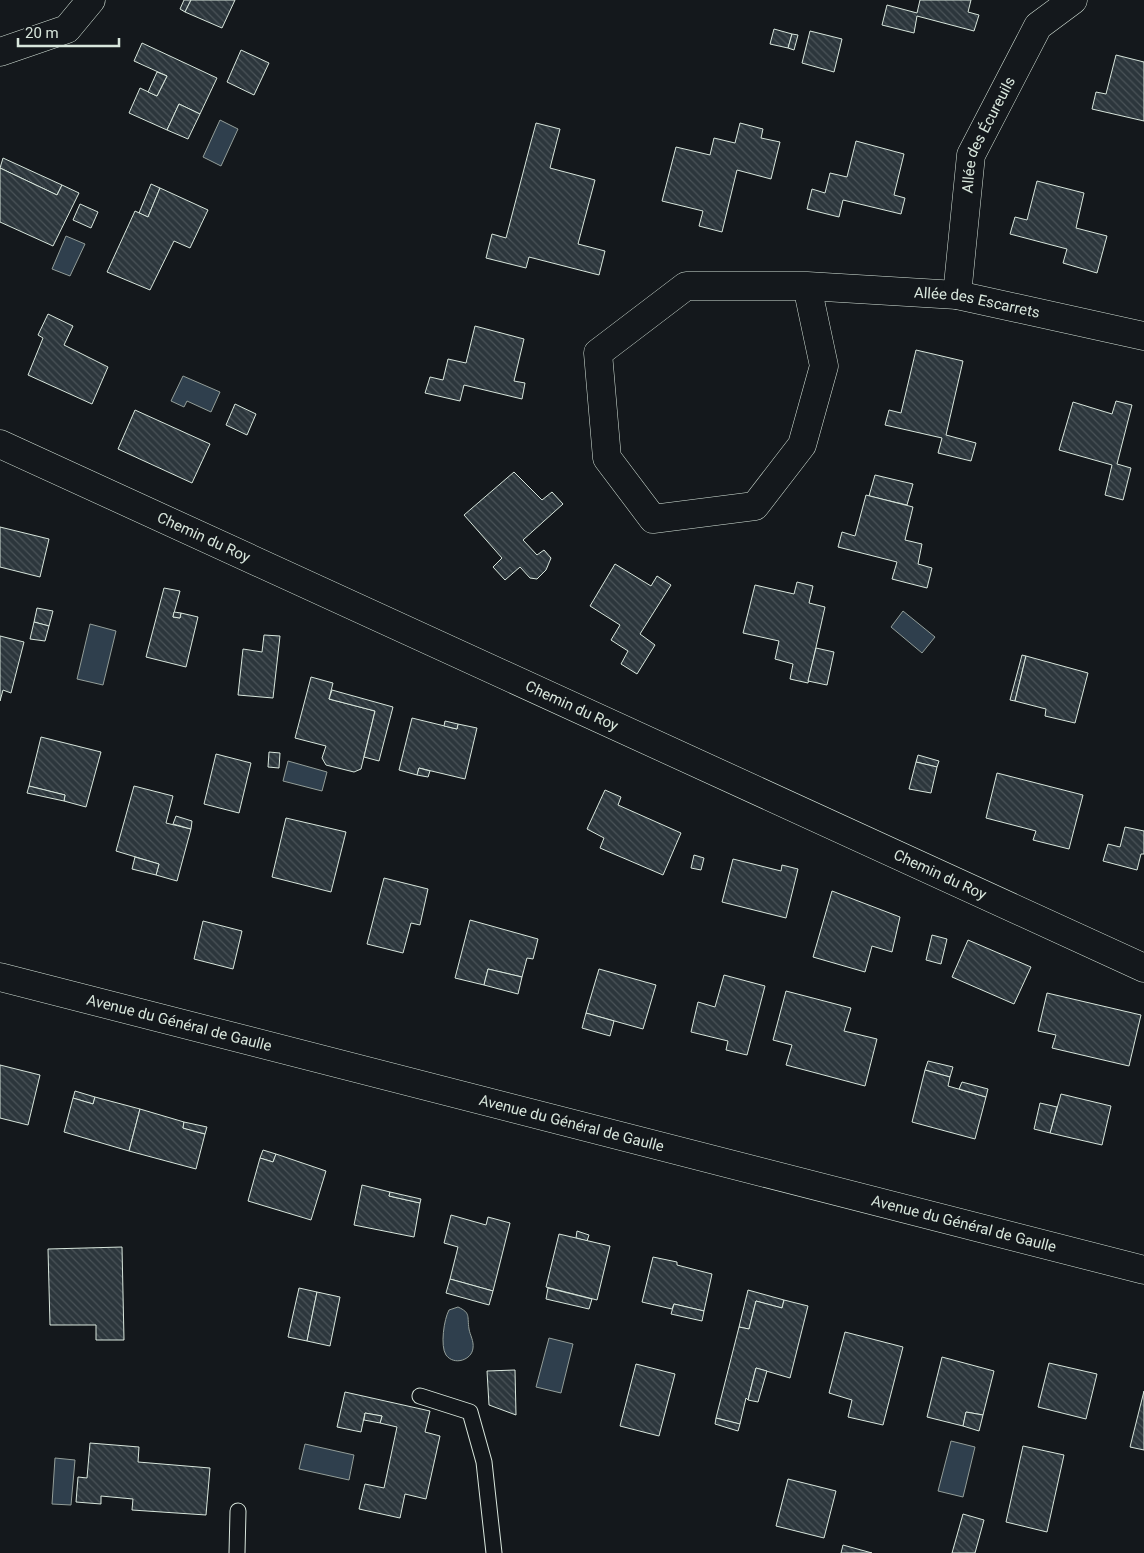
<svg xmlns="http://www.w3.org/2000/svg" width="1144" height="1553" font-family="Roboto,sans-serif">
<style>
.water{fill:#2f3f4d;stroke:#939e99}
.building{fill:url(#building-back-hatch);stroke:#d8e6dc}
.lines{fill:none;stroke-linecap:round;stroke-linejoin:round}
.service-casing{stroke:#d8e6dc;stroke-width:17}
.minor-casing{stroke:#d8e6dc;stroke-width:29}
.secondary-casing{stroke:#d8e6dc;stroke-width:29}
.service{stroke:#14181c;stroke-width:15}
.minor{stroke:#14181c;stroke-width:28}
.secondary{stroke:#14181c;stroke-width:28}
.labels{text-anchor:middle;stroke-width:4;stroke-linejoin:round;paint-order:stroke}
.street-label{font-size:15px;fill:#d8e6dc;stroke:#14181c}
</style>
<defs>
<pattern id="building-back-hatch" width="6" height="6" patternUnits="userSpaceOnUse" patternTransform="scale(1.25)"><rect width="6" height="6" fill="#2c363c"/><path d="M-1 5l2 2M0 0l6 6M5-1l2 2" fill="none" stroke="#4a5358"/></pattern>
</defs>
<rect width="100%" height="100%" fill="#14181c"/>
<g class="water">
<polygon points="220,120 238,129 221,166 203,157"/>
<polygon points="66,236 85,244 70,276 52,269"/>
<polygon points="183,376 220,392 211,412 187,401 184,407 171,401"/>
<polygon points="903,611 935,637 922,653 891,627"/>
<polygon points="90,624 116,631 103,685 77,679"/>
<polygon points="288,761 327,772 322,791 283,781"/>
<path d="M458 1307C471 1313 467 1316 469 1329 470 1335 474 1341 473 1348 472 1360 454 1366 446 1355 440 1346 444 1319 449 1310Z"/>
<polygon points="549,1338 573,1344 561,1393 536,1387"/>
<polygon points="951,1441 975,1447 963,1497 938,1491"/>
<polygon points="305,1444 354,1455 349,1480 299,1469"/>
<polygon points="55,1458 75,1460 71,1505 52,1504"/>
</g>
<g class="building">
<polygon points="184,0 191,0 185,12 180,9"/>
<polygon points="191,0 235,0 222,28 185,12"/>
<polygon points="920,0 971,0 968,12 979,15 974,31 917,16 914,33 882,25 887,5 917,13"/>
<polygon points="774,29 792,34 788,48 770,44"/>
<polygon points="810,31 842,39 834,72 802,63"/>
<polygon points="792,34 798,35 794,50 788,48"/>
<polygon points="142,43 217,78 200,114 179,104 167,130 129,113 140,88 157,96 167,76 134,61"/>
<polygon points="241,50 269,63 254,95 227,82"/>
<polygon points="1116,55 1144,62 1144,121 1092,109 1096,92 1106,94"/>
<polygon points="157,72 167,76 157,96 148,92"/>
<polygon points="179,104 200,114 188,139 167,130"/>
<polygon points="536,123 560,129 550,168 595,180 578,244 605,251 599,275 529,257 526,268 486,258 492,234 506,238"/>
<polygon points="740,123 763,129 761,138 780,142 771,179 737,170 722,232 699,226 703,211 662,201 676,147 710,155 714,138 735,143"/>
<polygon points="856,141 904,154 894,195 905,198 901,214 843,200 839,217 807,209 812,189 825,193 830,173 847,177"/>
<polygon points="3,158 62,185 57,195 0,168"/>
<polygon points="0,168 57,195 62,185 79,193 53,246 0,222"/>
<polygon points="1037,181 1084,193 1076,228 1107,236 1097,273 1063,263 1067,249 1010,234 1015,217 1027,220"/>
<polygon points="151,184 160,188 148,217 139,213"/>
<polygon points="160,188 208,210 190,248 174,241 150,290 107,272 135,211 148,217"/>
<polygon points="80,204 98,212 91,228 73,220"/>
<polygon points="48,314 73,326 64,345 108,367 92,404 28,375 43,338 38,335"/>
<polygon points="475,326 524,339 514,381 525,383 522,399 464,385 460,401 425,393 430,377 443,380 448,359 466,363"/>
<polygon points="916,350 963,361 946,435 976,443 971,461 938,453 942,438 885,425 889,410 901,413"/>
<polygon points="1116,401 1132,405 1117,464 1131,468 1123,500 1105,495 1112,465 1059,450 1073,402 1112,414"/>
<polygon points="235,404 256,414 247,435 226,425"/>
<polygon points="135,410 210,444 192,483 118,449"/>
<polygon points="514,472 542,500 552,492 563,504 523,540 537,555 544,550 551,558 546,570 537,579 530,578 520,567 505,580 493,567 502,558 464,515"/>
<polygon points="875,475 913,484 907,505 869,496"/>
<polygon points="866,495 913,507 905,540 922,544 918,564 932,568 927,588 892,579 897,562 838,547 842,532 855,536"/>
<polygon points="0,527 49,539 40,577 0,567"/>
<polygon points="615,564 651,586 657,576 671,585 640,634 655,645 637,674 621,664 628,651 611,640 620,625 590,606"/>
<polygon points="797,582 813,586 809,603 825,607 808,683 790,679 793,664 775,659 779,641 743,633 755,585 794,594"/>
<polygon points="164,588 180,591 173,617 180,618 181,613 198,617 186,667 146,657"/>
<polygon points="37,608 53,611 49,626 34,622"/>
<polygon points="174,612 181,613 180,618 173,617"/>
<polygon points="34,622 49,626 45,641 30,639"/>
<polygon points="264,635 280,636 273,698 238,695 243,649 262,652"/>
<polygon points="0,636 24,642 11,693 3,690 0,701"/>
<polygon points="816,648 834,652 827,685 808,681"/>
<polygon points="1022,655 1026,656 1015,701 1010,700"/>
<polygon points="1026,656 1088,673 1075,723 1045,716 1046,709 1015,701"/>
<polygon points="311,677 333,683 329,699 375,711 361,769 354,772 326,765 322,758 326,746 295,738"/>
<polygon points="332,690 393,707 379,761 364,757 375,711 329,699"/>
<polygon points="412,718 457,729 458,724 477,728 465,779 419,768 417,775 399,770"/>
<polygon points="445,721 458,724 457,729 444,726"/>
<polygon points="41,737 101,752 86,807 64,801 65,795 29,786"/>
<polygon points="269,752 280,753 279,768 268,767"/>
<polygon points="216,754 251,763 239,813 204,804"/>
<polygon points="918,755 939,761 937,767 916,762"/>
<polygon points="916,762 937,767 931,793 909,789"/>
<polygon points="419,768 430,771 428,777 417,775"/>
<polygon points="997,773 1083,795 1069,849 1033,840 1036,831 986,818"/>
<polygon points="29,786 65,795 64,801 27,793"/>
<polygon points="134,786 173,796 166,823 191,829 177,881 156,875 159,864 116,851"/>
<polygon points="605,790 621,797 618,805 681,833 663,875 600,848 604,838 587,829"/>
<polygon points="176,816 192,821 191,829 173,824"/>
<polygon points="286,818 346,832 331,892 272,877"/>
<polygon points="1125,827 1144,831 1144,854 1141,854 1137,870 1103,861 1108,844 1120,847"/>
<polygon points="694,855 704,858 701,870 691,868"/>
<polygon points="135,857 159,864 156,875 132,869"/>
<polygon points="733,859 781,871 782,865 798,869 786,918 722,902"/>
<polygon points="384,878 428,889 420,925 411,923 403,953 367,944"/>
<polygon points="832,891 900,917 892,952 872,946 865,972 813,957"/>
<polygon points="470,920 538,939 533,959 527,958 522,977 488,969 484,985 455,978"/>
<polygon points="203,921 242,931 233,969 194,959"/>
<polygon points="932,935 947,939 941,964 926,960"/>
<polygon points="968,940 1031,967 1014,1004 952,977"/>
<polygon points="488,969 522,977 518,994 484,985"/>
<polygon points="599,969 656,985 643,1029 586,1013"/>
<polygon points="724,975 765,986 747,1055 726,1050 728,1041 691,1032 698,1002 715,1007"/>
<polygon points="786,991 851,1008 844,1031 877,1039 865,1086 786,1065 792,1045 773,1040"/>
<polygon points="1047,993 1141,1015 1129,1066 1052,1048 1056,1035 1038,1031"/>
<polygon points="586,1013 614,1021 610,1036 582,1028"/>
<polygon points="928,1061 953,1067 950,1077 925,1070"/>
<polygon points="0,1065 40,1075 28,1125 0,1118"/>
<polygon points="925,1070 950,1077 948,1086 986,1097 975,1139 912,1122"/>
<polygon points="962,1082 988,1089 986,1097 959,1089"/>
<polygon points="75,1091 95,1097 93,1104 73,1098"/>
<polygon points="1061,1094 1111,1106 1102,1145 1050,1133"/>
<polygon points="95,1097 140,1109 129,1151 64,1132 73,1098 93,1104"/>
<polygon points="1040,1103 1057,1107 1050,1133 1034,1129"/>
<polygon points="140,1109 184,1122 183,1128 205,1134 196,1169 129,1151"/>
<polygon points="184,1122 207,1127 205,1134 183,1128"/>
<polygon points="263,1150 276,1154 273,1162 260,1158"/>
<polygon points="276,1154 326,1171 311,1220 248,1201 260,1158 273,1162"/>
<polygon points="362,1185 390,1192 389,1196 420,1203 414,1237 354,1225"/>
<polygon points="390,1192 421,1199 420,1203 389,1196"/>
<polygon points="451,1215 486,1225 488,1217 510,1223 493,1291 450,1279 458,1247 444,1243"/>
<polygon points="577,1231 589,1235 587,1241 576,1238"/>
<polygon points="559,1234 610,1246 597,1300 546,1287"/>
<polygon points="122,1247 124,1340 96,1340 96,1325 50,1325 48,1249"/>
<polygon points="653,1257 677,1262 677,1265 712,1274 704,1311 674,1304 672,1309 642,1302"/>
<polygon points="450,1279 493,1291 489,1305 446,1293"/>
<polygon points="299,1288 317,1292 307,1341 288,1337"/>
<polygon points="548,1288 592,1299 589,1309 546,1299"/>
<polygon points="748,1290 784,1300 782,1308 756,1301 749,1329 739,1327"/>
<polygon points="317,1292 340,1297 330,1346 307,1341"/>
<polygon points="784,1300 808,1306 790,1378 756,1368 748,1400 746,1398 740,1424 716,1418 739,1327 749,1329 756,1301 782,1308"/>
<polygon points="674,1304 704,1311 702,1321 671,1314"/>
<polygon points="845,1332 903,1347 883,1425 848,1417 852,1400 829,1393"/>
<polygon points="942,1357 994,1371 983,1415 966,1412 963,1426 927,1417"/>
<polygon points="1049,1363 1097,1374 1086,1419 1038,1407"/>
<polygon points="636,1364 675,1374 659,1436 620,1426"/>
<polygon points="756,1368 767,1371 758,1402 748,1400"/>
<polygon points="515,1370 516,1415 489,1405 487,1371"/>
<polygon points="1144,1391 1144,1450 1130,1447"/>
<polygon points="345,1392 430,1411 425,1432 440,1436 426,1499 405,1494 400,1518 359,1509 365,1484 384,1488 397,1427 380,1423 382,1416 365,1413 361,1432 337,1427"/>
<polygon points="966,1412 983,1415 979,1431 963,1426"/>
<polygon points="365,1413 382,1416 380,1423 364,1420"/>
<polygon points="716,1418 740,1424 738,1431 715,1424"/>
<polygon points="90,1443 139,1447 138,1462 210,1468 206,1515 132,1510 133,1499 101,1496 101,1504 76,1502 78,1477 87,1478"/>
<polygon points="1023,1446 1064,1455 1047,1532 1006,1522"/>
<polygon points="788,1479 836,1491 824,1538 776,1526"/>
<polygon points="963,1514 984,1520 975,1553 952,1553"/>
<polygon points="843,1545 872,1553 841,1553"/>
</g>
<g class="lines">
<g class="service-casing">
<g id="service">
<polyline points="420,1396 470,1412 484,1462 494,1553"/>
<polyline points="237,1553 238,1511"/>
</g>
</g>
<g class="minor-casing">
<g id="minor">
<polyline points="0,52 67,29 91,0"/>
<path id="s1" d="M807 286 824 366 802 445 755 506 653 519 607 458 598 353 686 286H807L957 295 1144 336"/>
<path id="s2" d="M957 295 971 155 1038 26 1073 0"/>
<path id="s3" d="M0 444 1144 968"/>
</g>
</g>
<g class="secondary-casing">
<g id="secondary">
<path id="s4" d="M0 977 1144 1270"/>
</g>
</g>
<use href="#service" class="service"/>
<use href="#minor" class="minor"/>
<use href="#secondary" class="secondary"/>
</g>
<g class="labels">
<g class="street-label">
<text dy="5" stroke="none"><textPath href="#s2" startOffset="165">Allée des Écureuils</textPath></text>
<text dy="5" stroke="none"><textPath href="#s1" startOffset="928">Allée des Escarrets</textPath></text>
<text dy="5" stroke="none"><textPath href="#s3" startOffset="224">Chemin du Roy</textPath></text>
<text dy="5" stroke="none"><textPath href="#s3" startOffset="629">Chemin du Roy</textPath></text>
<text dy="5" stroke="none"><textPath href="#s3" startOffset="1034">Chemin du Roy</textPath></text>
<text dy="5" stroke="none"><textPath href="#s4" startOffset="185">Avenue du Général de Gaulle</textPath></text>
<text dy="5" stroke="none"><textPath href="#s4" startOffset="590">Avenue du Général de Gaulle</textPath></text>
<text dy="5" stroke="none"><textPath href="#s4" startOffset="995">Avenue du Général de Gaulle</textPath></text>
</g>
</g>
<path d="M18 38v8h101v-8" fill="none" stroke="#d8e6dc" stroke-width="2.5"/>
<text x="25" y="38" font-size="15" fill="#d8e6dc" stroke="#14181c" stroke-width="4" paint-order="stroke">20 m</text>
</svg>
